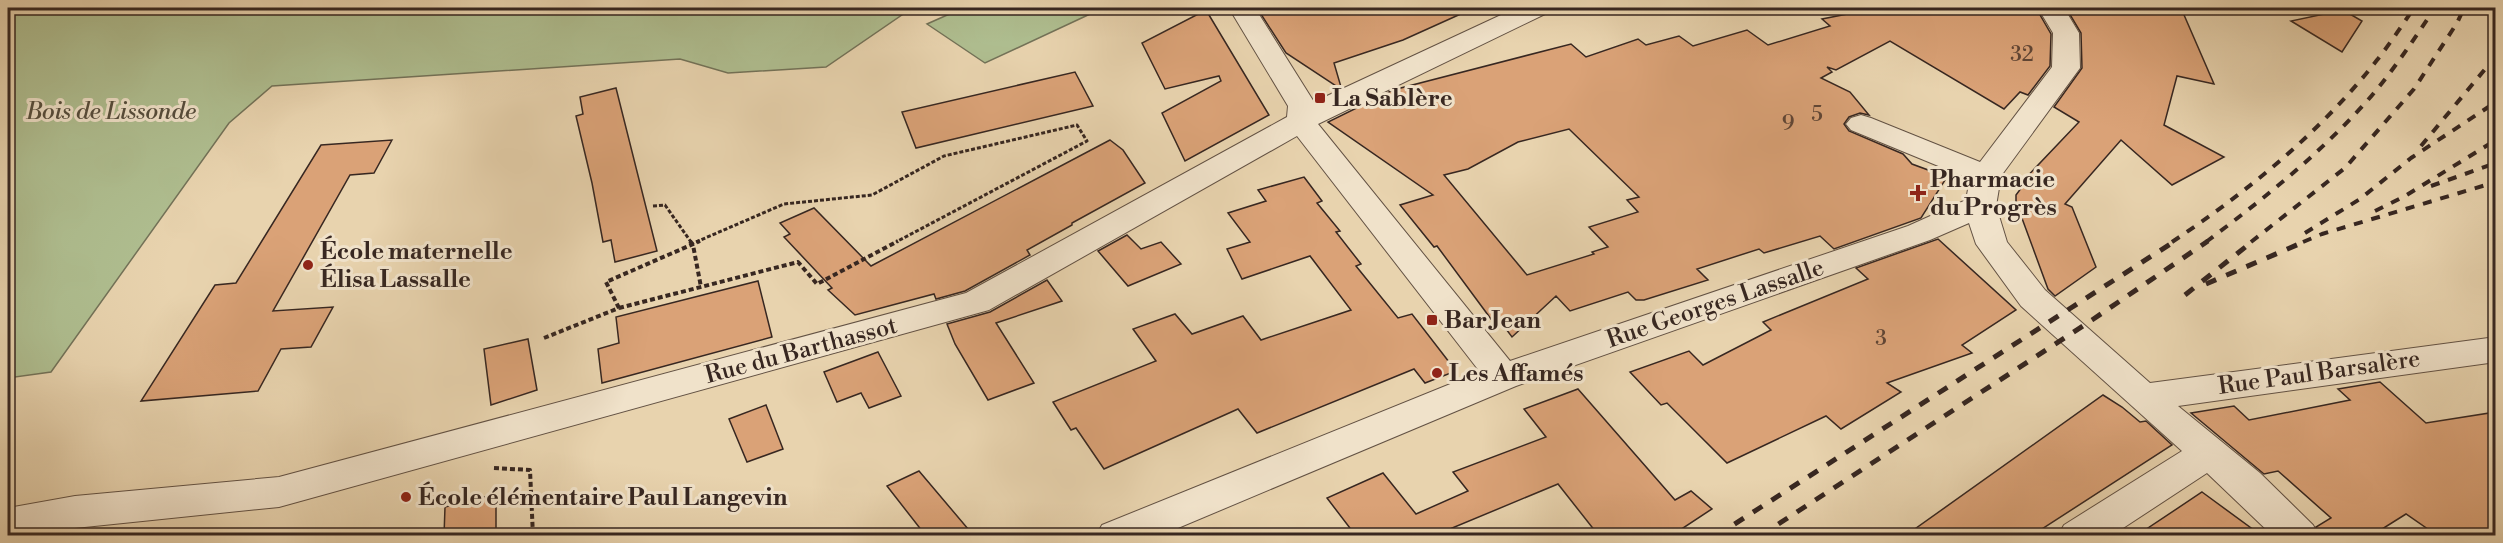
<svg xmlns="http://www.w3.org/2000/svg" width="2503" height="543" font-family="'Libre Bodoni',serif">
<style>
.green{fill:#afbe90;stroke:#737258;stroke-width:1.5}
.building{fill:#daa277;stroke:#372721;stroke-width:1.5;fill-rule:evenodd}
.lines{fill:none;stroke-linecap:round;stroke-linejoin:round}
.minor-casing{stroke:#635244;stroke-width:2}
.path-far1{stroke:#372721;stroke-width:3;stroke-dasharray:4 2;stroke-linecap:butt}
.path{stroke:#372721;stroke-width:4;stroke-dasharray:5 3;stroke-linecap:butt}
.minor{fill:#f0e2ca;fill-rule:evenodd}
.rail-far1{stroke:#372721;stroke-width:4;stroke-dasharray:9 9;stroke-linecap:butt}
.rail{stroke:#372721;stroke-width:5;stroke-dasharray:11 11;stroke-linecap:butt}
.poi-dot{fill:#8f2418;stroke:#f0e2ca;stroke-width:2}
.labels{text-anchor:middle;stroke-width:6;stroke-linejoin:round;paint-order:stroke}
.number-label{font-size:21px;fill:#604636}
.poi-label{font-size:24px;font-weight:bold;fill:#372721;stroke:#f0e2ca;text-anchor:start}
.park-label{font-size:24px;font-style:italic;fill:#554d3d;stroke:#f0e2ca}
.street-label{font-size:24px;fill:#372721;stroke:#f0e2ca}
</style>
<rect width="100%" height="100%" fill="#e8d3ae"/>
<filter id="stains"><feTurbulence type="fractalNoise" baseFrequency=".00333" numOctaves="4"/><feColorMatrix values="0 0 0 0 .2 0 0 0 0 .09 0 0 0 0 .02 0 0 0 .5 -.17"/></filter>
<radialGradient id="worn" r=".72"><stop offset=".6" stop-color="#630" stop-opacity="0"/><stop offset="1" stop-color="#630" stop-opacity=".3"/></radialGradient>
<g class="green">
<polygon points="17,8 912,8 826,67 728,73 680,59 272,86 229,123 51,372 8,378 8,14"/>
<polygon points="963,8 1103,8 985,63 927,24"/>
</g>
<g class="building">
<polygon points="1257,8 1474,8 1403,40 1334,63 1341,87 1339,88 1286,53"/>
<path d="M1878 8H2036L2051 34 2050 66 2028 95 2020 92 2004 109 1890 41 1836 70 1827 67 1832 72 1821 78 1850 92 1869 115 1860 113 1849 117 1844 124 1849 131 1903 154 1912 164 1947 177 1921 218 1834 249 1820 236 1764 253 1759 249 1697 269 1708 280 1644 300H1636L1628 292 1570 311 1556 296 1512 337 1497 317 1491 319 1437 246 1434 247 1400 205 1433 195 1328 122 1393 90 1571 44 1586 57 1638 39 1646 45 1679 36 1693 46 1747 30 1768 45 1830 26 1822 19ZM1569 129 1639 197 1627 200 1638 212 1589 227 1608 247 1592 252 1594 254 1527 275 1444 175 1468 169 1518 142Z"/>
<polygon points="2066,8 2181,8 2214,84 2177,76 2164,125 2224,157 2172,185 2121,140 2065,204 2072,207 2096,267 2055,296 2048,289 2016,202 2016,195 2022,187 2018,186 2079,122 2054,107 2082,68 2081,33"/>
<polygon points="1206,10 1269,115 1185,161 1162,113 1221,81 1219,76 1165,89 1142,43"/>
<polygon points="2343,10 2362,21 2342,52 2291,21"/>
<polygon points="1075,72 1093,106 916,148 902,112"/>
<polygon points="616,88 657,251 615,262 611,240 603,242 592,183 576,116 583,114 580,97"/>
<polygon points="392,140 374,173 350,175 273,311 333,307 311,347 281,349 258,391 141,401 215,285 236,283 321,145"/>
<polygon points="1110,140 1123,150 1145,183 1072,223 1072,225 1027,250 1030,255 965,291 936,299 934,294 855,315 828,290 832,288 784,237 790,234 780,223 814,208 871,266"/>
<polygon points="1304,177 1322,201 1317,203 1340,231 1336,232 1361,264 1356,266 1398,318 1412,314 1456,371 1425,383 1414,369 1257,433 1238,409 1104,469 1076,428 1071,430 1053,402 1156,361 1133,329 1175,314 1192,334 1243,316 1261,340 1351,310 1310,256 1242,279 1227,249 1250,242 1228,213 1266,201 1258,190"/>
<polygon points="1127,235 1141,249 1161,242 1181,264 1128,286 1098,251"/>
<polygon points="1938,239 2016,310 1962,345 1972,353 1887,383 1901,392 1841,429 1826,416 1727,463 1667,403 1661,405 1630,372 1689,351 1703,365 1771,330 1763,322 1868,279 1856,268"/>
<polygon points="1047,280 1062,301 996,323 1034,383 988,400 955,344 947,324 990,312"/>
<polygon points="758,281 772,337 602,383 598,349 619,343 616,317"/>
<polygon points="528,339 537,390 491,405 484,349"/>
<polygon points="878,352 901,396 869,408 861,393 837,402 824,372"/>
<polygon points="2380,382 2426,423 2496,412 2496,524 2477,536 2438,536 2406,514 2371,536 2321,536 2316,527 2331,518 2278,471 2264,474 2191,413 2234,406 2249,420 2350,400 2338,389"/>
<polygon points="1578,389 1675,500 1691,491 1712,509 1671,536 1599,536 1558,484 1433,536 1356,536 1327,498 1383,473 1416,514 1468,491 1453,472 1546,437 1524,409"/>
<polygon points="2103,395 2122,407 2140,422 2146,421 2172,445 2031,536 1905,536"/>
<polygon points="766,405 783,449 747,462 729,419"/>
<polygon points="919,471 974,536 926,536 887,486"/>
<polygon points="2202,492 2262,536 2136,536"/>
<polygon points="496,494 496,536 444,536 445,507"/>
</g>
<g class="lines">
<g class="minor-casing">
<polygon id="minor" points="1229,8 1255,8 1314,102 1516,8 1549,8 1545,14 1318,124 1510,361 1908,226 1966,200 1970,179 1851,130 1846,124 1851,118 1861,115 1871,118 1980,162 2052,67 2053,33 2038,8 2064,8 2079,33 2080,68 2001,176 1996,206 2007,242 2045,290 2150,383 2496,337 2496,362 2178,406 2260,473 2313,525 2319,536 2273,536 2207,473 2111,536 2058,536 2064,525 2182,451 2021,306 1976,244 1969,223 1930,240 1516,386 1159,536 1096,536 1102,525 1480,372 1297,136 989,310 279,507 75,528 32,536 8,536 8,508 75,496 279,477 966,293 1287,117 1288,106"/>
</g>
<g class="path-far1">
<polyline points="653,206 665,205 691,242"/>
<polyline points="696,242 784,204 872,195 944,156 1077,125 1087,141 896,242"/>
</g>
<g class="path">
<polyline points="690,241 693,245 701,287"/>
<polyline points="619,308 606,282 700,241"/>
<polyline points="619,308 798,262 817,284 898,241"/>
<polyline points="544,338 619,308"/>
<polyline points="494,468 530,470 533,536"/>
</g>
<use href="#minor" class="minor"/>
<g class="rail-far1">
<polyline points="2421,146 2496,56"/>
<polyline points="2431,186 2496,163"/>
<polyline points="2375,211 2405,196 2496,140"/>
<polyline points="2305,233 2360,199 2411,158 2496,102"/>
<path d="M2172 242C2247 192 2321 132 2377 60 2390 44 2402 25 2414 8"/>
<path d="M2206 242C2258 203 2310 162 2355 114 2386 82 2410 45 2435 8"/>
<polyline points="2251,242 2345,168 2414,89 2457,23 2464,8"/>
<polyline points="2303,242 2322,234 2496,182"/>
</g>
<g class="rail">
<polyline points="2206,284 2306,241"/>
<polyline points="2185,295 2253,241"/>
<polyline points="1716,536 2175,241"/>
<polyline points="1760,536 2092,320 2208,241"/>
</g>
</g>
<g class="poi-dot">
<rect x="1314" y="92" width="12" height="12" rx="3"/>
<path d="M1915 184h6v6h6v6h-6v6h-6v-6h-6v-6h6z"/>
<circle cx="308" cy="265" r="6"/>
<rect x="1426" y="314" width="12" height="12" rx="3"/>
<circle cx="1437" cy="373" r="6"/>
<circle cx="406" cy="497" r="6"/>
</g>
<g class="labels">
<g class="number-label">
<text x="2022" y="61">32</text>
<text x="1817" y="121">5</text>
<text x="1788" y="130">9</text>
<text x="1881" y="345">3</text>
</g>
<g class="poi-label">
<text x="1332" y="106">La Sablère</text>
<text x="1930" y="187">Pharmacie<tspan x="1930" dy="28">du Progrès</tspan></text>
<text x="320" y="259">École maternelle<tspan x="320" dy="28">Élisa Lassalle</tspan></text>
<text x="1444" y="328">Bar Jean</text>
<text x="1449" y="381">Les Affamés</text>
<text x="418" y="505">École élémentaire Paul Langevin</text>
</g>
<g class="park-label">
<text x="111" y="119">Bois de Lissonde</text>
</g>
<g class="street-label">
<text transform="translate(1715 303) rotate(-19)" y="8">Rue Georges Lassalle</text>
<text transform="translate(801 350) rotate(-15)" y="8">Rue du Barthassot</text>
<text transform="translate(2319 372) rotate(-8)" y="8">Rue Paul Barsalère</text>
</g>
</g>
<rect width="2503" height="543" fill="none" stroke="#e8d3ae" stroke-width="30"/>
<rect x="9" y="9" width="2485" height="525" fill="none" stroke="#372721" stroke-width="3"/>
<rect x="15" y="15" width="2473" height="513" fill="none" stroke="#372721" stroke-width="1.5"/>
<rect width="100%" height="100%" filter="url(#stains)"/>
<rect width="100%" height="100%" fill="url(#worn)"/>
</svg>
